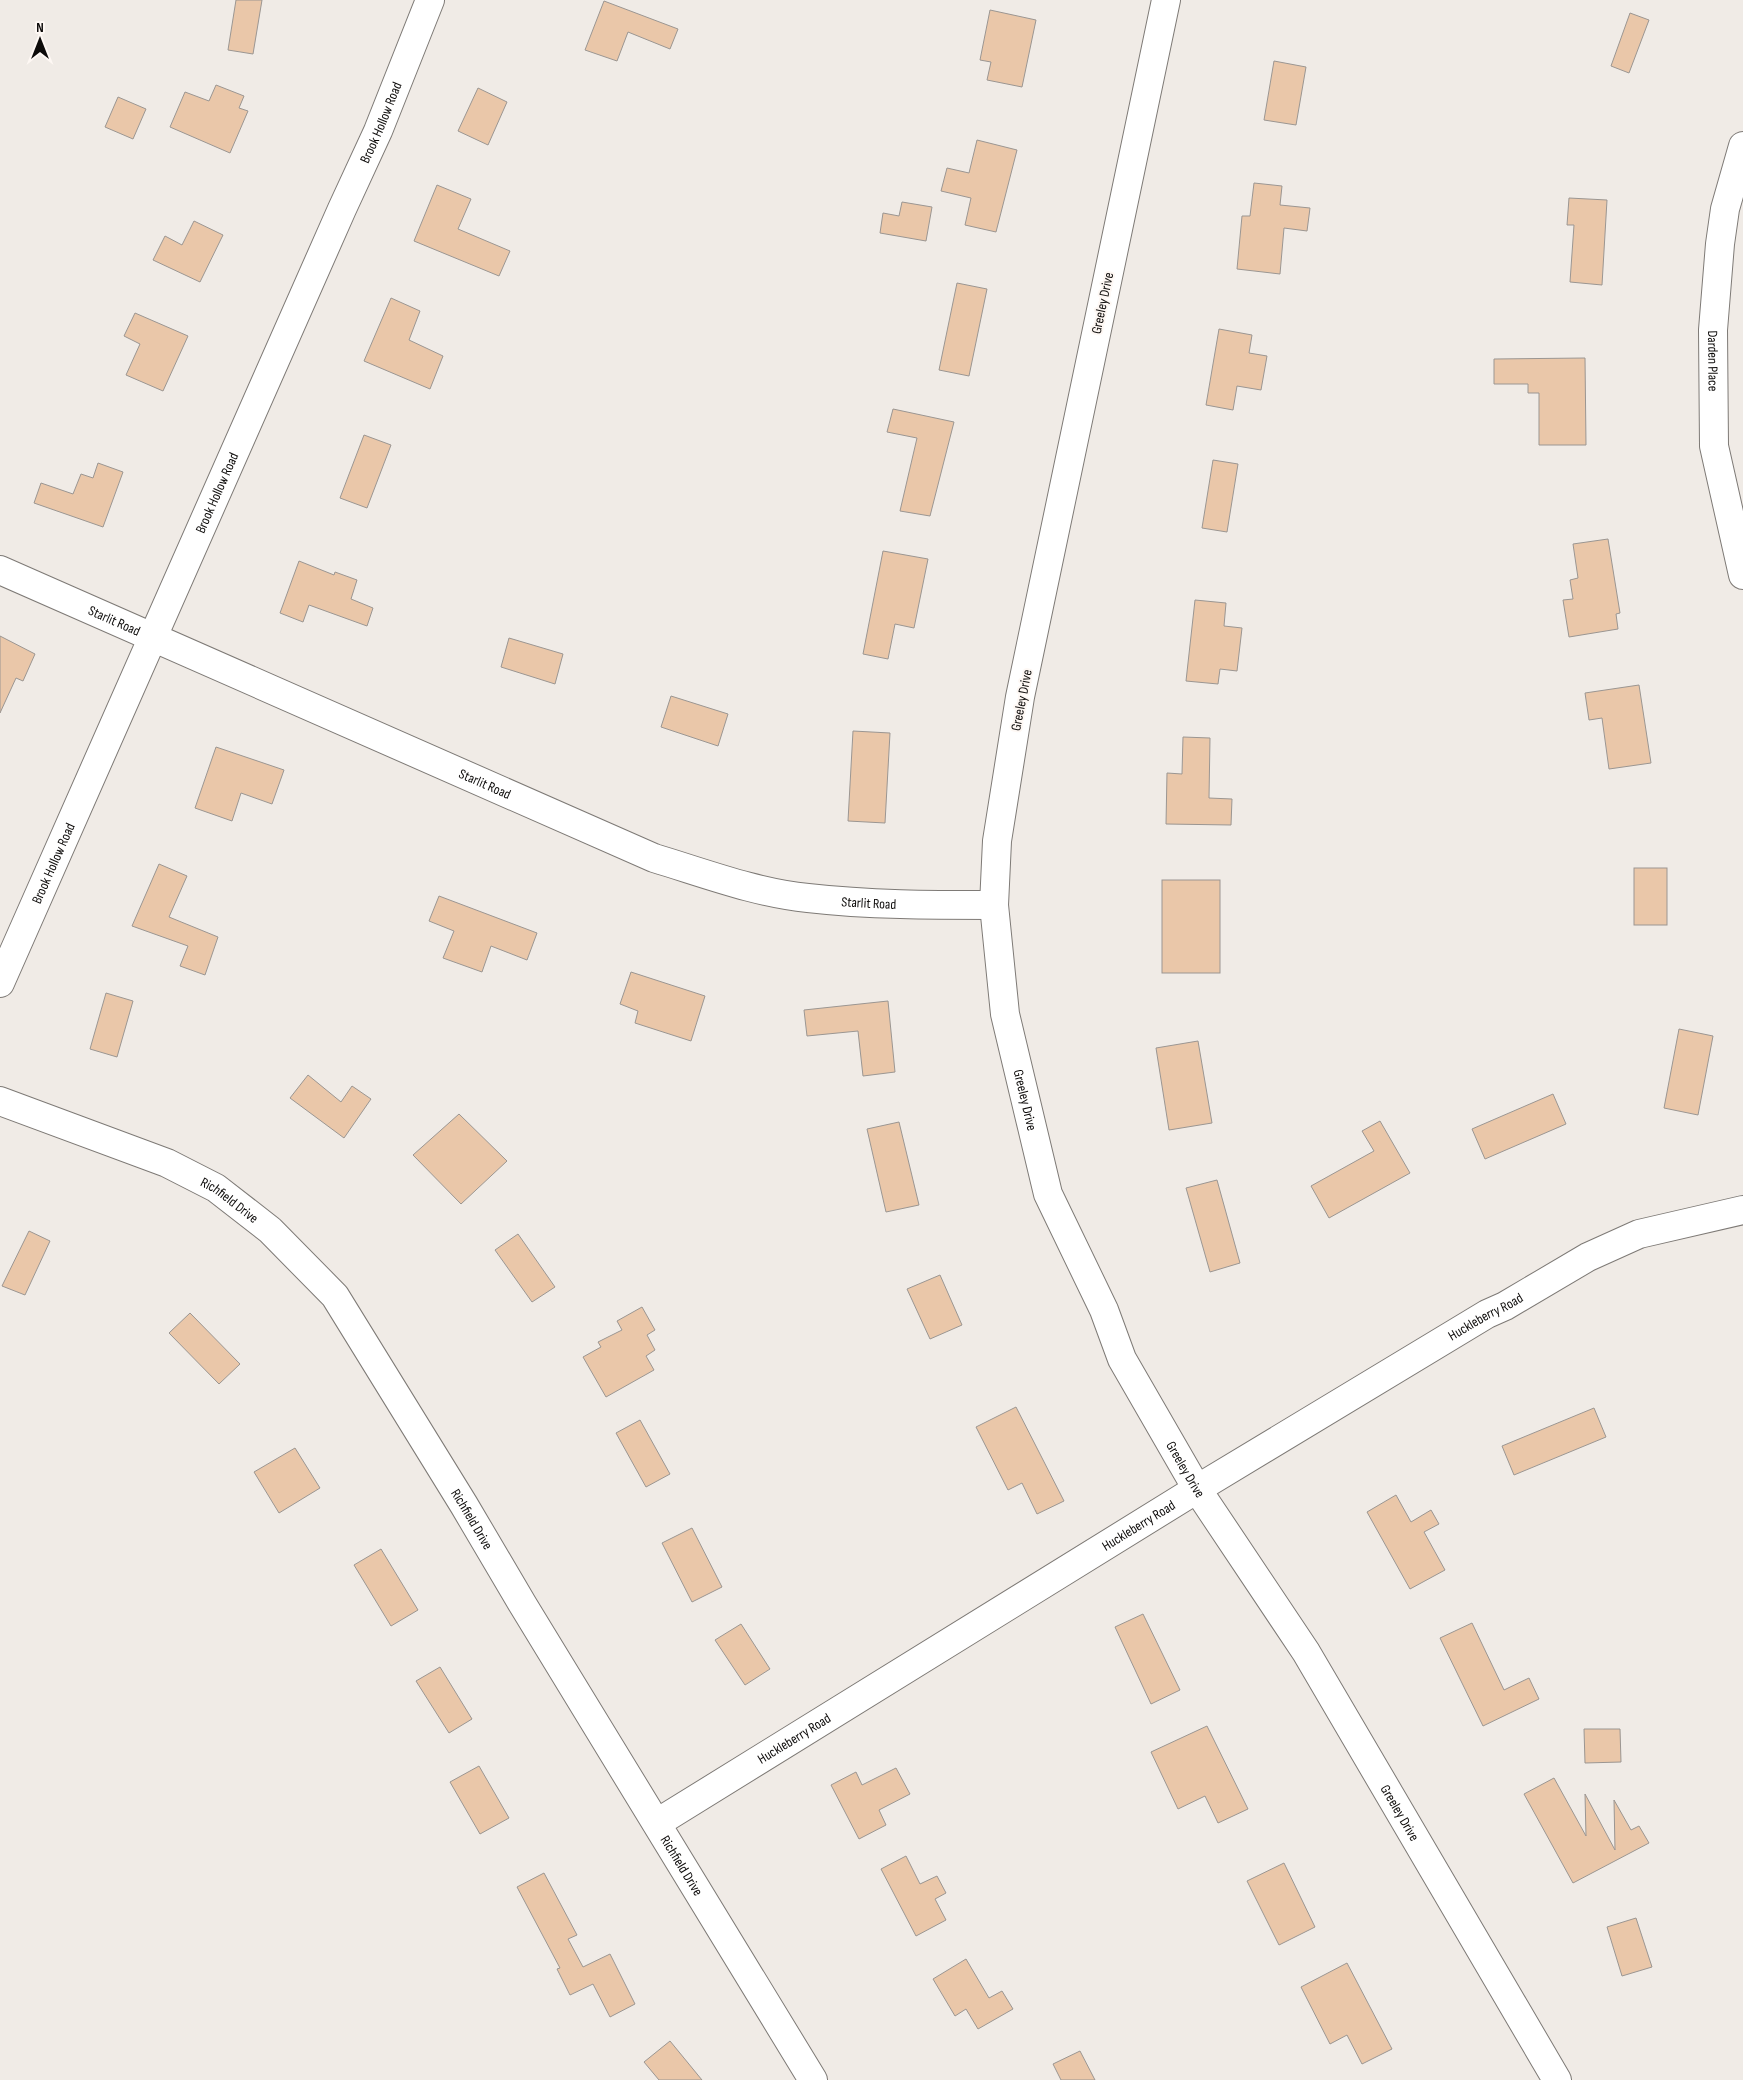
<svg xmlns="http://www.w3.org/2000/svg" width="1743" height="2080" font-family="'Sofia Sans Condensed',sans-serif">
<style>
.building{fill:#eac7a9;stroke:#9b9692}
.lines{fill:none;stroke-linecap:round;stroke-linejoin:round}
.minor-casing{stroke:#7e7a76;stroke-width:30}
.minor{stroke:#fff;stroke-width:28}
.labels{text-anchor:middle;stroke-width:4;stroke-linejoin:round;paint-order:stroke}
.street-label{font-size:14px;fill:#0d0b0a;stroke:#fef8f4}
</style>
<rect width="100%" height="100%" fill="#f0ebe6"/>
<g class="building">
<polygon points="236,0 262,0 253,54 228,50"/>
<polygon points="604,1 678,29 670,49 628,32 617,61 585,50"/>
<polygon points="990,10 1036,20 1022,87 987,80 991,62 980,60"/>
<polygon points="1630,13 1649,20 1629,73 1611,66"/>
<polygon points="1274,61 1306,67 1296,125 1264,120"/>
<polygon points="216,85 244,96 239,108 248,111 230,153 170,127 185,92 209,101"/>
<polygon points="478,88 507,102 488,145 458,131"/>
<polygon points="118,97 146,109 133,139 105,127"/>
<polygon points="977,140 1017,150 996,232 965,225 971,198 941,191 947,168 969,173"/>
<polygon points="1254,183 1282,186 1280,205 1310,208 1307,231 1284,228 1280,274 1237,269 1242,216 1250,216"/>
<polygon points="437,185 471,199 458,229 510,251 499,276 414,241"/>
<polygon points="1569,198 1607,200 1602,285 1570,282 1574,225 1567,225"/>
<polygon points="902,202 932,207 926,241 880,233 883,213 899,216"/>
<polygon points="194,221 223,235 200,282 153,260 165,236 182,245"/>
<polygon points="957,283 987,289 969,376 939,370"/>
<polygon points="391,298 420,311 409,340 443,356 430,389 364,361"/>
<polygon points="135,313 188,336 163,391 126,375 140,344 124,336"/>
<polygon points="1219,329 1252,335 1249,353 1267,356 1261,390 1237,386 1233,410 1206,405"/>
<polygon points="1585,358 1586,445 1539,445 1539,393 1528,393 1528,384 1494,384 1494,359"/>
<polygon points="893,409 954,422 930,516 900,511 917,438 887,432"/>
<polygon points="364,435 391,445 367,508 340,498"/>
<polygon points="1213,460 1238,464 1227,532 1202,528"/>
<polygon points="98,463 123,472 103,527 34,503 41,483 73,494 81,474 93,478"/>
<polygon points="1608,539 1620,613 1616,614 1618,629 1569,637 1563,600 1573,599 1570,580 1578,578 1573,544"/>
<polygon points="883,551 928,559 914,628 895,624 888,659 863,654"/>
<polygon points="299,561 334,575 335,572 357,580 351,599 373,608 367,626 309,605 303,622 280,613"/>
<polygon points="1195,600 1226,603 1224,626 1242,628 1237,671 1220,669 1218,684 1186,681"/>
<polygon points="0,636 35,654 23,681 16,678 0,713"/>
<polygon points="509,638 563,654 555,684 501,667"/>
<polygon points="1639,685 1651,763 1609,769 1602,718 1589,720 1585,693"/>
<polygon points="671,696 728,714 718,746 661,727"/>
<polygon points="853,731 890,733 885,823 848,821"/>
<polygon points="1183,737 1210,738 1209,798 1232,799 1231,825 1166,824 1167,773 1182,774"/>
<polygon points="216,747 284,770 272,804 241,793 232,821 195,808"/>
<polygon points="159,864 187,876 169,917 218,937 205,975 180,966 188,946 132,926"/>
<rect x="1634" y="868" width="33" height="57"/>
<rect x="1162" y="880" width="58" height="93"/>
<polygon points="439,896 537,933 527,960 491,946 482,972 443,958 454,931 429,921"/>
<polygon points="631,972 705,996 691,1041 635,1023 638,1011 620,1004"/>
<polygon points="106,993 133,1001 117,1057 90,1049"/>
<polygon points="888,1001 895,1072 863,1076 858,1031 807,1036 804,1010"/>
<polygon points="1679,1029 1713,1036 1698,1115 1664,1108"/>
<polygon points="1198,1041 1212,1123 1169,1130 1156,1048"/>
<polygon points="308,1075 341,1102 352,1086 371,1099 344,1138 290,1098"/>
<polygon points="1553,1094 1566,1124 1485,1159 1472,1129"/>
<polygon points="459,1114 507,1161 461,1204 413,1155"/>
<polygon points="1380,1121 1410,1173 1329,1218 1311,1186 1374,1151 1362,1131"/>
<polygon points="899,1122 919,1205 886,1212 867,1129"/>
<polygon points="1217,1180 1240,1263 1210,1272 1186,1188"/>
<polygon points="29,1231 50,1241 25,1295 2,1286"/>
<polygon points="518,1234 555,1287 532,1302 495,1250"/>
<polygon points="940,1275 962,1325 930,1339 907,1289"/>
<polygon points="642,1307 655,1330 647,1335 655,1350 646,1356 654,1370 606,1397 583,1357 601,1347 598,1342 622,1330 617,1321"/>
<polygon points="190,1313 240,1364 219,1384 169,1333"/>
<polygon points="1016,1407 1064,1501 1037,1514 1022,1483 1008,1490 976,1427"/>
<polygon points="1594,1408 1606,1437 1514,1475 1502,1446"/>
<polygon points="640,1420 670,1474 646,1487 616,1433"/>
<polygon points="295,1448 320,1488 279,1513 254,1472"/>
<polygon points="1396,1495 1411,1522 1431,1510 1439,1524 1424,1532 1445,1570 1410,1589 1367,1512"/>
<polygon points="692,1528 722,1587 692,1602 662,1543"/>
<polygon points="381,1549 418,1610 391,1626 354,1565"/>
<polygon points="1143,1614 1180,1690 1151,1704 1115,1627"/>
<polygon points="1472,1623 1504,1690 1529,1678 1539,1699 1483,1726 1440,1638"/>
<polygon points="741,1624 770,1669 745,1685 715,1640"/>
<polygon points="440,1667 472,1719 449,1733 416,1681"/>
<polygon points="1207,1726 1248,1809 1218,1823 1205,1796 1178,1809 1151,1752"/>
<polygon points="1584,1729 1620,1729 1621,1762 1585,1763"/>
<polygon points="479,1766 509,1818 480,1834 450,1782"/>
<polygon points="896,1768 910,1794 879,1810 886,1825 859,1839 831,1785 856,1772 862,1785"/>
<polygon points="1554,1778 1586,1836 1585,1794 1615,1850 1614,1800 1631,1830 1639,1826 1649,1843 1573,1883 1524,1794"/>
<polygon points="906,1856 920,1884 937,1876 946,1893 935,1899 946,1920 916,1936 881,1869"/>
<polygon points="1284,1863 1315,1927 1279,1945 1247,1881"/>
<polygon points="544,1873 577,1935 568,1939 583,1967 610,1954 635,2004 610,2017 593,1984 570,1995 557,1969 560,1968 517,1887"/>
<polygon points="1636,1918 1652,1967 1622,1976 1607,1927"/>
<polygon points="966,1959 989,1998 1002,1991 1013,2009 978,2029 966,2009 955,2016 933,1979"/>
<polygon points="1347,1963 1392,2049 1362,2064 1347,2035 1330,2044 1301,1987"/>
<polygon points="670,2041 702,2080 659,2080 644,2062"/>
<polygon points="1080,2051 1095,2080 1061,2080 1053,2064"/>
</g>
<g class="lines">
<g class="minor-casing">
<g id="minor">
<path id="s1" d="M1166 0 1020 697 997 841 994 905 1005 1014 1048 1194 1104 1310 1122 1359 1197 1489 1306 1652 1557 2080"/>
<path id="s2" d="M1743 146 1725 209 1720 244 1713 330 1714 446 1743 575"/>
<path id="s3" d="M0 570 654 858C704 873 756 893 808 898 869 905 932 905 994 905"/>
<path id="s4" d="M0 983 342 209 378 131 430 0"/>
<path id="s5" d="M0 1101 167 1163 216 1188 270 1230 335 1296 464 1505 523 1605 813 2080"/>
<path id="s6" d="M657 1823 1197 1489 1487 1314 1505 1306 1588 1257 1639 1234 1743 1210"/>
</g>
</g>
<use href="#minor" class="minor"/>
</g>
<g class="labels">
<g class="street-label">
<text dy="5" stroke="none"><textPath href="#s4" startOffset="941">Brook Hollow Road</textPath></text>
<text transform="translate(1102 303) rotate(-78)" y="5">Greeley Drive</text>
<text dy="5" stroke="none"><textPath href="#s2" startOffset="218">Darden Place</textPath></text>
<text dy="5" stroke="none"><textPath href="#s4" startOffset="536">Brook Hollow Road</textPath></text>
<text dy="5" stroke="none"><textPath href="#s3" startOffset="125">Starlit Road</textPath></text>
<text transform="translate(1021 700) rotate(-79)" y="5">Greeley Drive</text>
<text dy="5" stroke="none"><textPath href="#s3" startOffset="530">Starlit Road</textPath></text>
<text dy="5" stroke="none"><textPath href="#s4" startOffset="131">Brook Hollow Road</textPath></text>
<text dy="5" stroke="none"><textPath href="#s3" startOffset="935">Starlit Road</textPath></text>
<text dy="5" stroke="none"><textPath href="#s1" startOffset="1120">Greeley Drive</textPath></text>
<text dy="5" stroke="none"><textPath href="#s5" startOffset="251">Richfield Drive</textPath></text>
<text dy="5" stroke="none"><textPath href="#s6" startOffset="971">Huckleberry Road</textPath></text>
<text dy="5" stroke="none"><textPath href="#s1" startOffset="1525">Greeley Drive</textPath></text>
<text dy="5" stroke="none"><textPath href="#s5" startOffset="656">Richfield Drive</textPath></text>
<text dy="5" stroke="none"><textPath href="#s6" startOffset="566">Huckleberry Road</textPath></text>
<text dy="5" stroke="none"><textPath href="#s6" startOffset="161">Huckleberry Road</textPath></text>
<text dy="5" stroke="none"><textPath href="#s1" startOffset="1930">Greeley Drive</textPath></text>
<text dy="5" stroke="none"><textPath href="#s5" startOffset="1061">Richfield Drive</textPath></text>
</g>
</g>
<g transform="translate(40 40)" stroke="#fef8f4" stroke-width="4" paint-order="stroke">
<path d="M0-4L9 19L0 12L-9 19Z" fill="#0d0b0a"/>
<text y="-8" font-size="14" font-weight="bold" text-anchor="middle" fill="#0d0b0a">N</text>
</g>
</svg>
